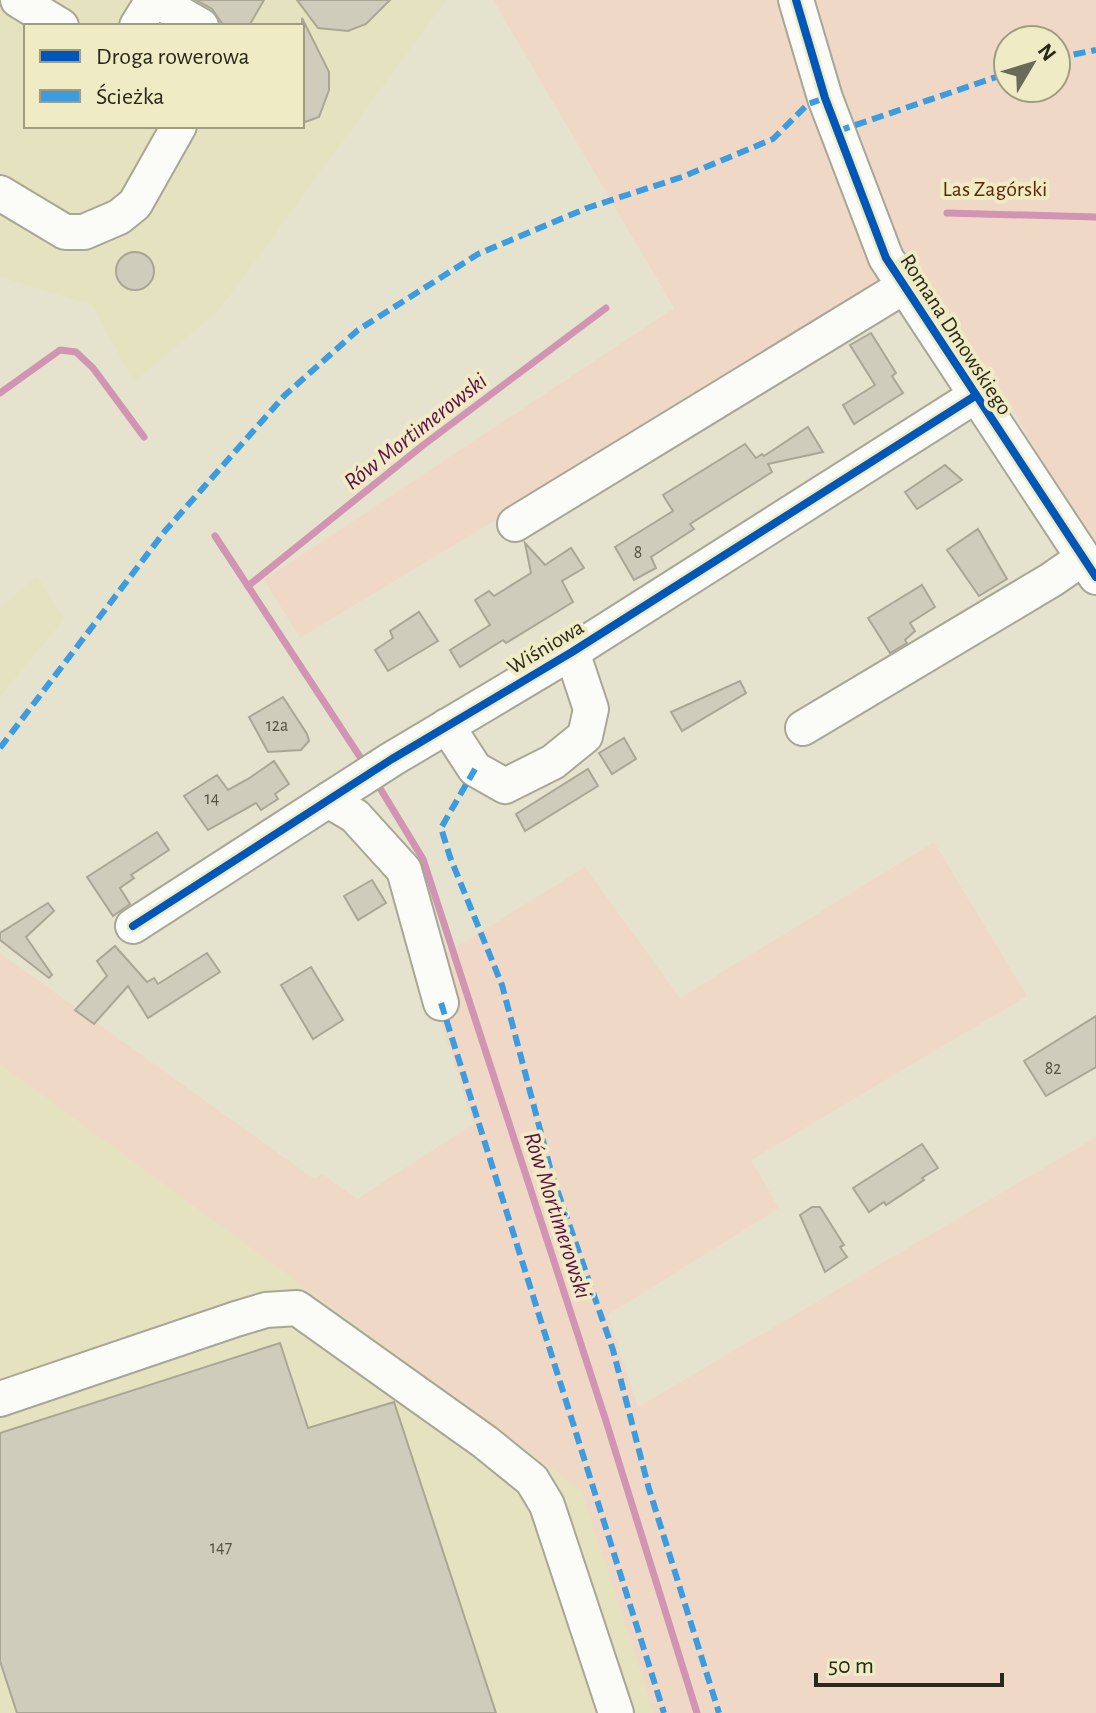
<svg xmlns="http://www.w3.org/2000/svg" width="1096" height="1713" font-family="'Alegreya Sans',sans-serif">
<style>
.built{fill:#e5e2bf;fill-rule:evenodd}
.green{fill:#efd9c6;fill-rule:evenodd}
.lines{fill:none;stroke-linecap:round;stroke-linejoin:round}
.stream{stroke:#d194b2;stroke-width:7}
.building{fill:#d0ccbc;stroke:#aaa696;stroke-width:2}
.minor-casing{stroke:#a8a696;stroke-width:38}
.minor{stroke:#fbfbf8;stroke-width:34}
.quiet{stroke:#3d9cdf;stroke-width:6;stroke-dasharray:12 6;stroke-linecap:butt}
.cycleway-casing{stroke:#eeebc5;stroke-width:13}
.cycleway{stroke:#0057b8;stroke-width:8}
.labels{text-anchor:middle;stroke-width:8;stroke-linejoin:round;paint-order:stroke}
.number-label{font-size:18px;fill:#535142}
.park-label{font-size:22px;fill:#612607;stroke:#eeebc5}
.street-label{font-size:22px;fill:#29281a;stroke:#eeebc5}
.water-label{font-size:24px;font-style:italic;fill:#5f0f46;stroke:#eeebc5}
</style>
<rect width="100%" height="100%" fill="#e5e3ce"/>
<g class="built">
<path d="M0 0H446L220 309 134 382 92 305 0 277ZM26 26H302V126H26Z"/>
<polygon points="37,576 64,619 0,696 0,608"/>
<polygon points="0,1064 581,1490 654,1713 0,1713"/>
</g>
<g class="green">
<path d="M493 0H1096V565L1009 401 919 270 773 352 300 638 264 580 674 308ZM1008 40H1056V88H1008Z"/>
<polygon points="934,842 1027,996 751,1160 779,1208 608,1315 638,1407 1096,1137 1096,1713 654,1713 581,1490 0,1064 0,953 314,1179 323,1174 357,1199 473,1124 424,967 585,867 680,998"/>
</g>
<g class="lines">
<g class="stream">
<polyline points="947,213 1096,217"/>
<polyline points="0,393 60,350 76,352 93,368 144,437"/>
<polyline points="215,536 366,766"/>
<polyline points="248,586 422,446 606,308"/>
<polyline points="375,780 423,859 605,1418 697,1713"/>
</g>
</g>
<g class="building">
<polygon points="196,0 264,0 249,26 224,26 212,9"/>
<polygon points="297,0 390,0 366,24 348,31 318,28"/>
<polygon points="302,18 329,72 329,90 319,117 302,123"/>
<circle cx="135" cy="271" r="19"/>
<polygon points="871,333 896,373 892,376 903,393 854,424 843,405 875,385 850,345"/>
<polygon points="808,427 823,452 768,464 772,472 690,524 694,529 651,557 656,568 634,580 615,547 673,511 663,495 745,444 756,458 762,454 764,456"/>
<polygon points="945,465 962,480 917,509 905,492"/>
<polygon points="978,529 1007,579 979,596 947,550"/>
<polygon points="525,543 545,565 571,548 584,568 562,581 573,602 506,643 503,640 460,667 450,650 490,625 475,600 489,591 494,596 531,573"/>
<polygon points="922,585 935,607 910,623 915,631 905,640 907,643 890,653 868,618"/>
<polygon points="419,612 438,641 388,671 375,650 393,638 390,631"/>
<polygon points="740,681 746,693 682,731 671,712"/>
<polygon points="283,697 307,734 309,741 301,750 268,752 249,717"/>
<polygon points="624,738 636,759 612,774 599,753"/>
<polygon points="274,761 289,784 275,794 278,799 261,810 256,803 208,830 184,796 217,775 228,790 248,779"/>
<polygon points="588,769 598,786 525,831 516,814"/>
<polygon points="157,832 169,850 131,875 134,878 120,888 130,904 113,916 87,877"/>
<polygon points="372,880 386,903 358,920 344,896"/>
<polygon points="48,903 54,911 26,937 52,975 49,978 0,940 0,933"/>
<polygon points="115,946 147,982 154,978 158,984 207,953 220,972 148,1018 128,986 94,1024 75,1010 107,976 97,961"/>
<polygon points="311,967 343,1020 313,1039 281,985"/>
<polygon points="1096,1016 1096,1067 1046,1096 1024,1061"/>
<polygon points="922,1144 938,1168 922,1178 924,1180 886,1205 884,1202 869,1212 853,1188"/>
<polygon points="812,1207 820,1207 844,1245 840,1247 847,1257 825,1272 800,1215"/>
<polygon points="280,1343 308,1428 394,1402 496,1713 17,1713 0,1661 0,1433"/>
</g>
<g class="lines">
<g class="minor-casing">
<g id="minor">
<polyline points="18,0 61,26"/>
<polyline points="156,0 201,26"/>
<polyline points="796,0 825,98 886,258 1096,577"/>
<polyline points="137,26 153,0"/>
<polyline points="0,193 65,232 84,232 119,217 135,204 179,126"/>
<polyline points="515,524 903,287"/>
<polyline points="447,726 475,769 505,786 553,762 585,736 591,709 572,652"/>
<polyline points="803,728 1051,580 1083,558"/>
<polyline points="328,800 355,816 404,870 441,1003"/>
<polyline points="133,926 392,759 572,652 975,396"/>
<polyline points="0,1399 236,1319 266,1310 297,1308 485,1442 532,1480 547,1505 616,1713"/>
</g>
</g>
<use href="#minor" class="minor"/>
<g class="quiet">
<polyline points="1056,58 1096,50"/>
<polyline points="838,131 1008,73"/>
<polyline points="0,748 165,531 285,395 358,330 478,254 587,208 682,177 773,139 808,104 825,98"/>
<polyline points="475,769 441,828 450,857 502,985 552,1175 613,1350 649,1489 719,1713"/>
<polyline points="441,1003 664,1713"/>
</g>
<g class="cycleway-casing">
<g id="cycleway">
<polyline points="796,0 825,98 886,258 1096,577"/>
<polyline points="133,926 392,759 572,652 975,396"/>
</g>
</g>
<use href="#cycleway" class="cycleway"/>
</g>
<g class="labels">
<g class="number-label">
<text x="638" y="558">8</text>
<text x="277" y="731">12a</text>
<text x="212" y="804">14</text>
<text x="1053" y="1074">82</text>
<text x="221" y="1553">147</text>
</g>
<g class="park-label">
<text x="995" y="196">Las Zagórski</text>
</g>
<g class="street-label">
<text transform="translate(957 334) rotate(57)" y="8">Romana Dmowskiego</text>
<text transform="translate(545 646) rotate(-31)" y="8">Wiśniowa</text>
</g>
<g class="water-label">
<text transform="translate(415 431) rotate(-38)" y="8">Rów Mortimerowski</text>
<text transform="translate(558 1215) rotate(72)" y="8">Rów Mortimerowski</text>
</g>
</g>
<rect x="24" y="24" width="280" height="104" fill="#eeebc5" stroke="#9f9d81" stroke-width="2"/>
<rect x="40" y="50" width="40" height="12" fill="#0057b8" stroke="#9f9d81" stroke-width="2"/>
<text x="96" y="64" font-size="24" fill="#29281a">Droga rowerowa</text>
<rect x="40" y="90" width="40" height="12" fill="#3d9cdf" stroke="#9f9d81" stroke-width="2"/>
<text x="96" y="104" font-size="24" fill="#29281a">Ścieżka</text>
<g transform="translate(1032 64) rotate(52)"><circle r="38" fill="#eeebc5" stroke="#9f9d81" stroke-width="2"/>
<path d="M0-6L14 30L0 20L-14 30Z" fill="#6b6959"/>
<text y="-12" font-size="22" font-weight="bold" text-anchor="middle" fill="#29281a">N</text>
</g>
<path d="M816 1673v12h186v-12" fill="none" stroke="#29281a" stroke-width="4"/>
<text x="828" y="1673" font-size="24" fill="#29281a" stroke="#eeebc5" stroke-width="6" paint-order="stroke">50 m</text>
</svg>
